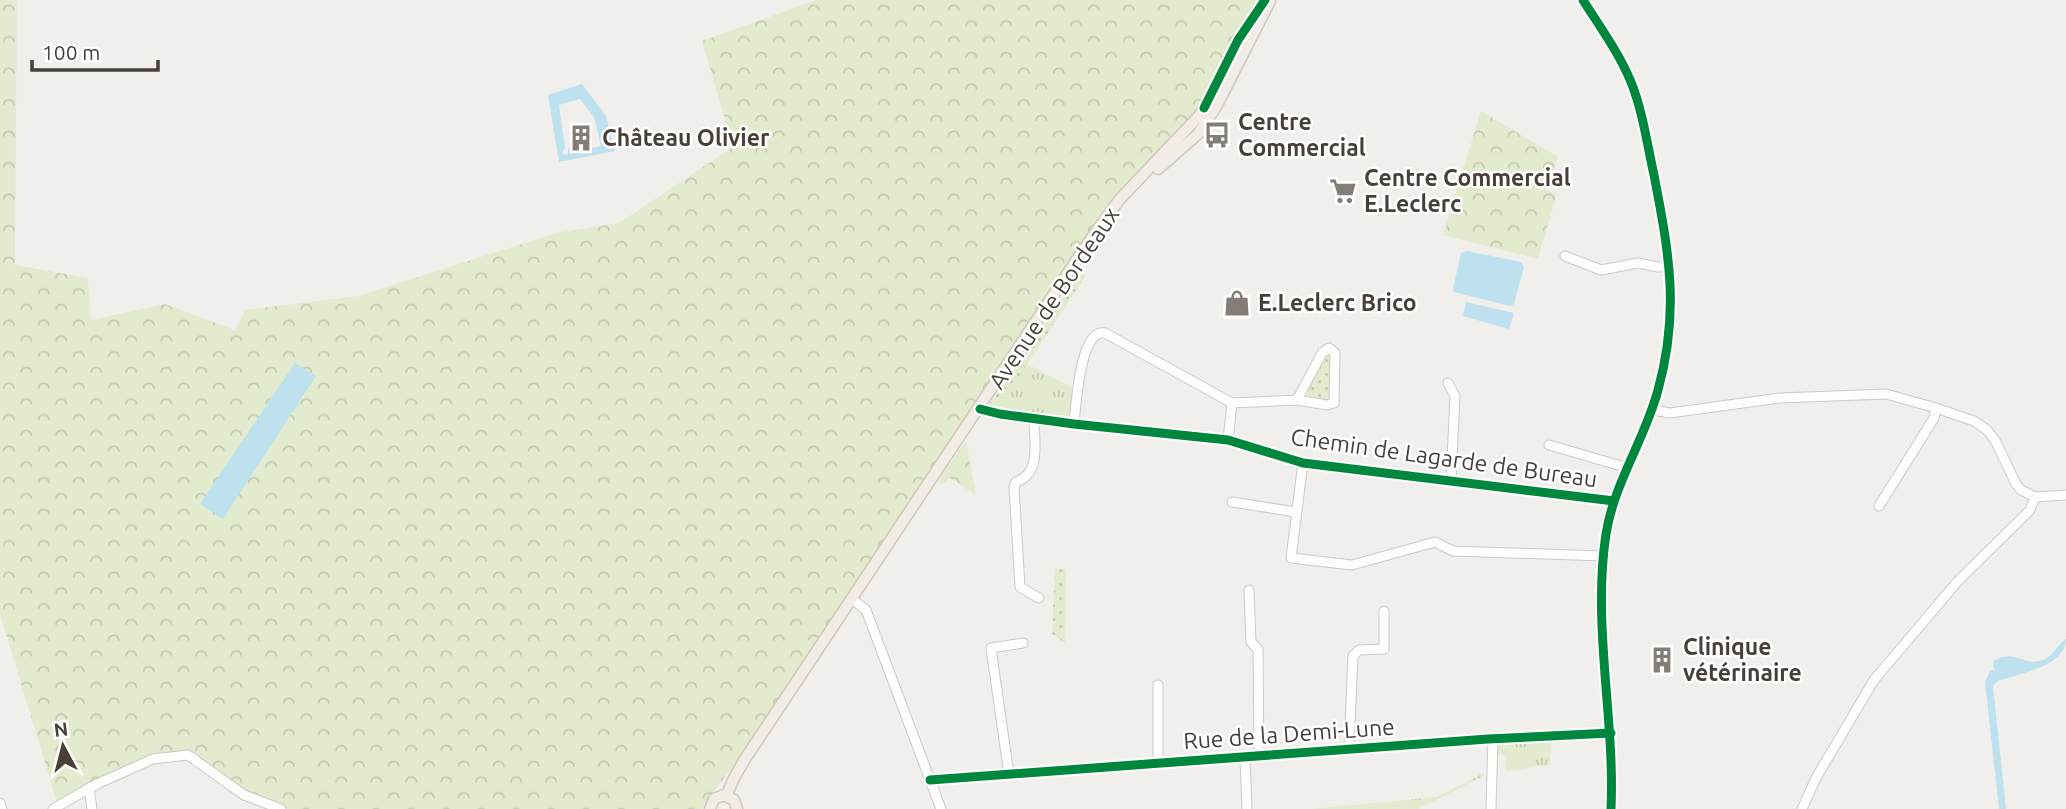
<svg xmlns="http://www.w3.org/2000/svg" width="2066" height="809" font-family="Ubuntu,sans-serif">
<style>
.grass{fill:url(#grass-dots)}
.forest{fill:url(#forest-crowns)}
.park{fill:url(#park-tufts)}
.water{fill:#bde1ee;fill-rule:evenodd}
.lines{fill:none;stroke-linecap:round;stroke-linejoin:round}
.minor-casing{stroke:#cdcac7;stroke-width:11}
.major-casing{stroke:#d3c8b9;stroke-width:13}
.minor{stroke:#fdfdfc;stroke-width:9}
.major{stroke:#f1ece5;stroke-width:10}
.cycleway-casing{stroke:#fff;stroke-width:13}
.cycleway{stroke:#00873e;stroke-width:9}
.labels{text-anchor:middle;stroke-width:5;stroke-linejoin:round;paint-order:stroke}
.poi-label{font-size:23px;font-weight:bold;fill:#483f37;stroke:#fff;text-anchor:start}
.street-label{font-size:23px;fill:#483f37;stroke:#fff}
</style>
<defs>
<pattern id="grass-dots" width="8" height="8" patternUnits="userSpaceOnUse" patternTransform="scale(1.75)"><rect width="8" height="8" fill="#e2ebcd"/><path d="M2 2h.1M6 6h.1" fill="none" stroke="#c3cbb1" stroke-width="1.8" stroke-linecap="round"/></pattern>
<pattern id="forest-crowns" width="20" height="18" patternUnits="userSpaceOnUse" patternTransform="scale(1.75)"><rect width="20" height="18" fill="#e2ebcd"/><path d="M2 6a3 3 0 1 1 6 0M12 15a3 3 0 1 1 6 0" fill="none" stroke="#c3cbb1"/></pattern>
<pattern id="park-tufts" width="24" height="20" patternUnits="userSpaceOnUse" patternTransform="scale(1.75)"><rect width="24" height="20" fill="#e2ebcd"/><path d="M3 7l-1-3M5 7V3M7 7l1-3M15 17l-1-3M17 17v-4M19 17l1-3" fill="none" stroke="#c3cbb1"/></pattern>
</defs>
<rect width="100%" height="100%" fill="#f1efec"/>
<g class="grass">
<polygon points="1080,271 1086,275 997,411 994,411 990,404"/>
<polygon points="1326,354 1331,356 1331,395 1328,399 1309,397 1305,391"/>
<polygon points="1055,569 1066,569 1065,643 1052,634"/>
</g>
<g class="forest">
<polygon points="0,0 17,0 15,265 88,278 91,320 165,304 235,330 245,310 358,296 556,233 619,223 733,147 702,41 816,0 1271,0 1198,134 1141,184 1107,220 745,759 726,775 701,809 281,809 244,795 188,755 153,759 58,806 0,614"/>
<polygon points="1481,111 1558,157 1546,190 1557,194 1538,259 1443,235"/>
<polygon points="966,441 976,495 950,478 942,485 938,481"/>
</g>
<g class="park">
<polygon points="1027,364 1073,388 1069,416 998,408"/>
<polygon points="1551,743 1550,765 1505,771 1506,756 1496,754 1496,744"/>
<polygon points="1484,773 1483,776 1418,809 1311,809 1436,797"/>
</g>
<g class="water">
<path d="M582 84 606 116 615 151 559 162 548 95ZM580 99 594 117 601 146 593 148 591 144 568 149V154L565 155 562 153 565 148 559 105Z"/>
<polygon points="1467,251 1521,262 1524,267 1514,304 1510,306 1454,292 1453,289 1461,253"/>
<polygon points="1466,302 1514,313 1509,329 1463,316"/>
<polygon points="295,363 316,376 223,519 200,504"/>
<path d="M2066 639C2066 666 2019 674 1998 681L1993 686 2006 809H1999L1985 682 1990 671 1995 670 1993 665 1994 661C2015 647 2025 669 2045 659 2053 655 2058 644 2066 639Z"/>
</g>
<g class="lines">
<g class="minor-casing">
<g id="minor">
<path d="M1583 0C1600 27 1619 53 1631 82 1643 112 1647 144 1654 175 1669 253 1680 311 1658 390 1645 439 1614 483 1606 534 1592 625 1615 718 1611 809"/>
<polyline points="1565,256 1601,270 1638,263 1658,267 1670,266"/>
<polyline points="1448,383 1455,396 1451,480"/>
<polyline points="1232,403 1297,400 1327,405 1334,403 1335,353 1329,348 1322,353 1297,400"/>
<polyline points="980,409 1000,414 1074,424 1228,440 1303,463 1614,501"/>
<polyline points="1653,410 1670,413 1780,398 1886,394 1936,408 1974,421 1987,430 1995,440 2016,484 2021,490 2035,497 2066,495"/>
<path d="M1034 419C1034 441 1042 473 1016 482L1014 487 1020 587 1039 598"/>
<path d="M1074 424C1076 406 1080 328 1105 333L1232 403 1228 440"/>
<polyline points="1549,445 1628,468"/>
<polyline points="1303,463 1291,558 1352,565 1435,542 1453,551 1603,556"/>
<polyline points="1232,502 1296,512"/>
<polyline points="1879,506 1934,418 1936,408"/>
<polyline points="1249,590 1251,642 1258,649 1259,756"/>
<polyline points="852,599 866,610 941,809"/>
<polyline points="1158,685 1158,764"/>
<polyline points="1349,749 1353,656 1359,650 1384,649 1384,611"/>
<polyline points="1245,757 1247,809"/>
<polyline points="1009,775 991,648 1023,643"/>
<polyline points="930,780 1488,739 1611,733"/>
<polyline points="89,788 92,809"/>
<polyline points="0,803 2,809"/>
<polyline points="53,809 97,784 153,759 188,755 244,795 281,809"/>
<polyline points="1491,809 1493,738"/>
<polyline points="1802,809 1816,778 1874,680 1958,581 2030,510 2035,497"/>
</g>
</g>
<g class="major-casing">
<g id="major">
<polyline points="1158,169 1198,134 1216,107 1270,1"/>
<polyline points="727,795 733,780 745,759 1088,243 1120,199 1199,116 1210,99 1238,40 1265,0"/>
<polyline points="710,809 714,799 724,795 734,800 737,809"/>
</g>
</g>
<use href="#minor" class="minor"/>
<use href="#major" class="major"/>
<g class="cycleway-casing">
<g id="cycleway">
<path d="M1583 0C1600 27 1619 53 1631 82 1643 112 1647 144 1654 175 1669 253 1680 311 1658 390 1645 439 1614 483 1606 534 1592 625 1615 718 1611 809"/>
<polyline points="1204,108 1238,40 1265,0"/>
<polyline points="980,409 1000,414 1074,424 1228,440 1303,463 1614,501"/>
<polyline points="930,780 1488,739 1611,733"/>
</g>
</g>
<use href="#cycleway" class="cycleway"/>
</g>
<defs>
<g id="bus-bare" transform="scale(2.1)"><path d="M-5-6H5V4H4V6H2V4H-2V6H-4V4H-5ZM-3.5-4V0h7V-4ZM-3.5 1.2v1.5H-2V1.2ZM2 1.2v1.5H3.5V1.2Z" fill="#837d76" stroke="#fff" stroke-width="2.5" paint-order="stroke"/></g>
<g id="building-bare" transform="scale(2.1)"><path d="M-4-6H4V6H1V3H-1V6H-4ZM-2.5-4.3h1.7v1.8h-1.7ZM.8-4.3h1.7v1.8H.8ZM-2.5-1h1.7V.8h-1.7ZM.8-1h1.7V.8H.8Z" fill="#837d76" stroke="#fff" stroke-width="2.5" paint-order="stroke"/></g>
<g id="supermarket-bare" transform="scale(2.1)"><path d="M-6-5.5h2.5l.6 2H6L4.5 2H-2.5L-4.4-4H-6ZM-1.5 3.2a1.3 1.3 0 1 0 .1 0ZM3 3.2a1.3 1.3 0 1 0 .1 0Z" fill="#837d76" stroke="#fff" stroke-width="2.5" paint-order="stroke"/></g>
<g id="shop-bare" transform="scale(2.1)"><path d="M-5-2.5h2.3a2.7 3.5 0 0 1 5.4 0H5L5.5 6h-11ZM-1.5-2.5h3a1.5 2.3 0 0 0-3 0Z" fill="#837d76" stroke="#fff" stroke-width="2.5" paint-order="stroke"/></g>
</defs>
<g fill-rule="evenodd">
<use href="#bus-bare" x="1217" y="135"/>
<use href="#building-bare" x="581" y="138"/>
<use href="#supermarket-bare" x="1343" y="191"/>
<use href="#shop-bare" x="1237" y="303"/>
<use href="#building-bare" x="1662" y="660"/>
</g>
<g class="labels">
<g class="poi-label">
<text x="1238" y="130">Centre<tspan x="1238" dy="26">Commercial</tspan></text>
<text x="602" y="146">Château Olivier</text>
<text x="1364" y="186">Centre Commercial<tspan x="1364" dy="26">E.Leclerc</tspan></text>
<text x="1258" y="311">E.Leclerc Brico</text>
<text x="1683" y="655">Clinique<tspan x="1683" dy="26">vétérinaire</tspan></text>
</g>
<g class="street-label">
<text transform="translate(1054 298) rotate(-56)" y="8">Avenue de Bordeaux</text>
<text transform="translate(1444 458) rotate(8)" y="8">Chemin de Lagarde de Bureau</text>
<text transform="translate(1289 734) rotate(-4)" y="8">Rue de la Demi-Lune</text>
</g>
</g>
<g transform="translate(63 746) rotate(353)" stroke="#ffffff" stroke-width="5" paint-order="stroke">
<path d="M0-5L12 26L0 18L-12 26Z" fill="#483f37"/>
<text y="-10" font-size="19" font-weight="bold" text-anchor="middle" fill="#483f37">N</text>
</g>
<path d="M32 60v10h126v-10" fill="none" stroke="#483f37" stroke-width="3.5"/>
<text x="42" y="60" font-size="21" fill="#483f37" stroke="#ffffff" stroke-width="5" paint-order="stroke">100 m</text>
</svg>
